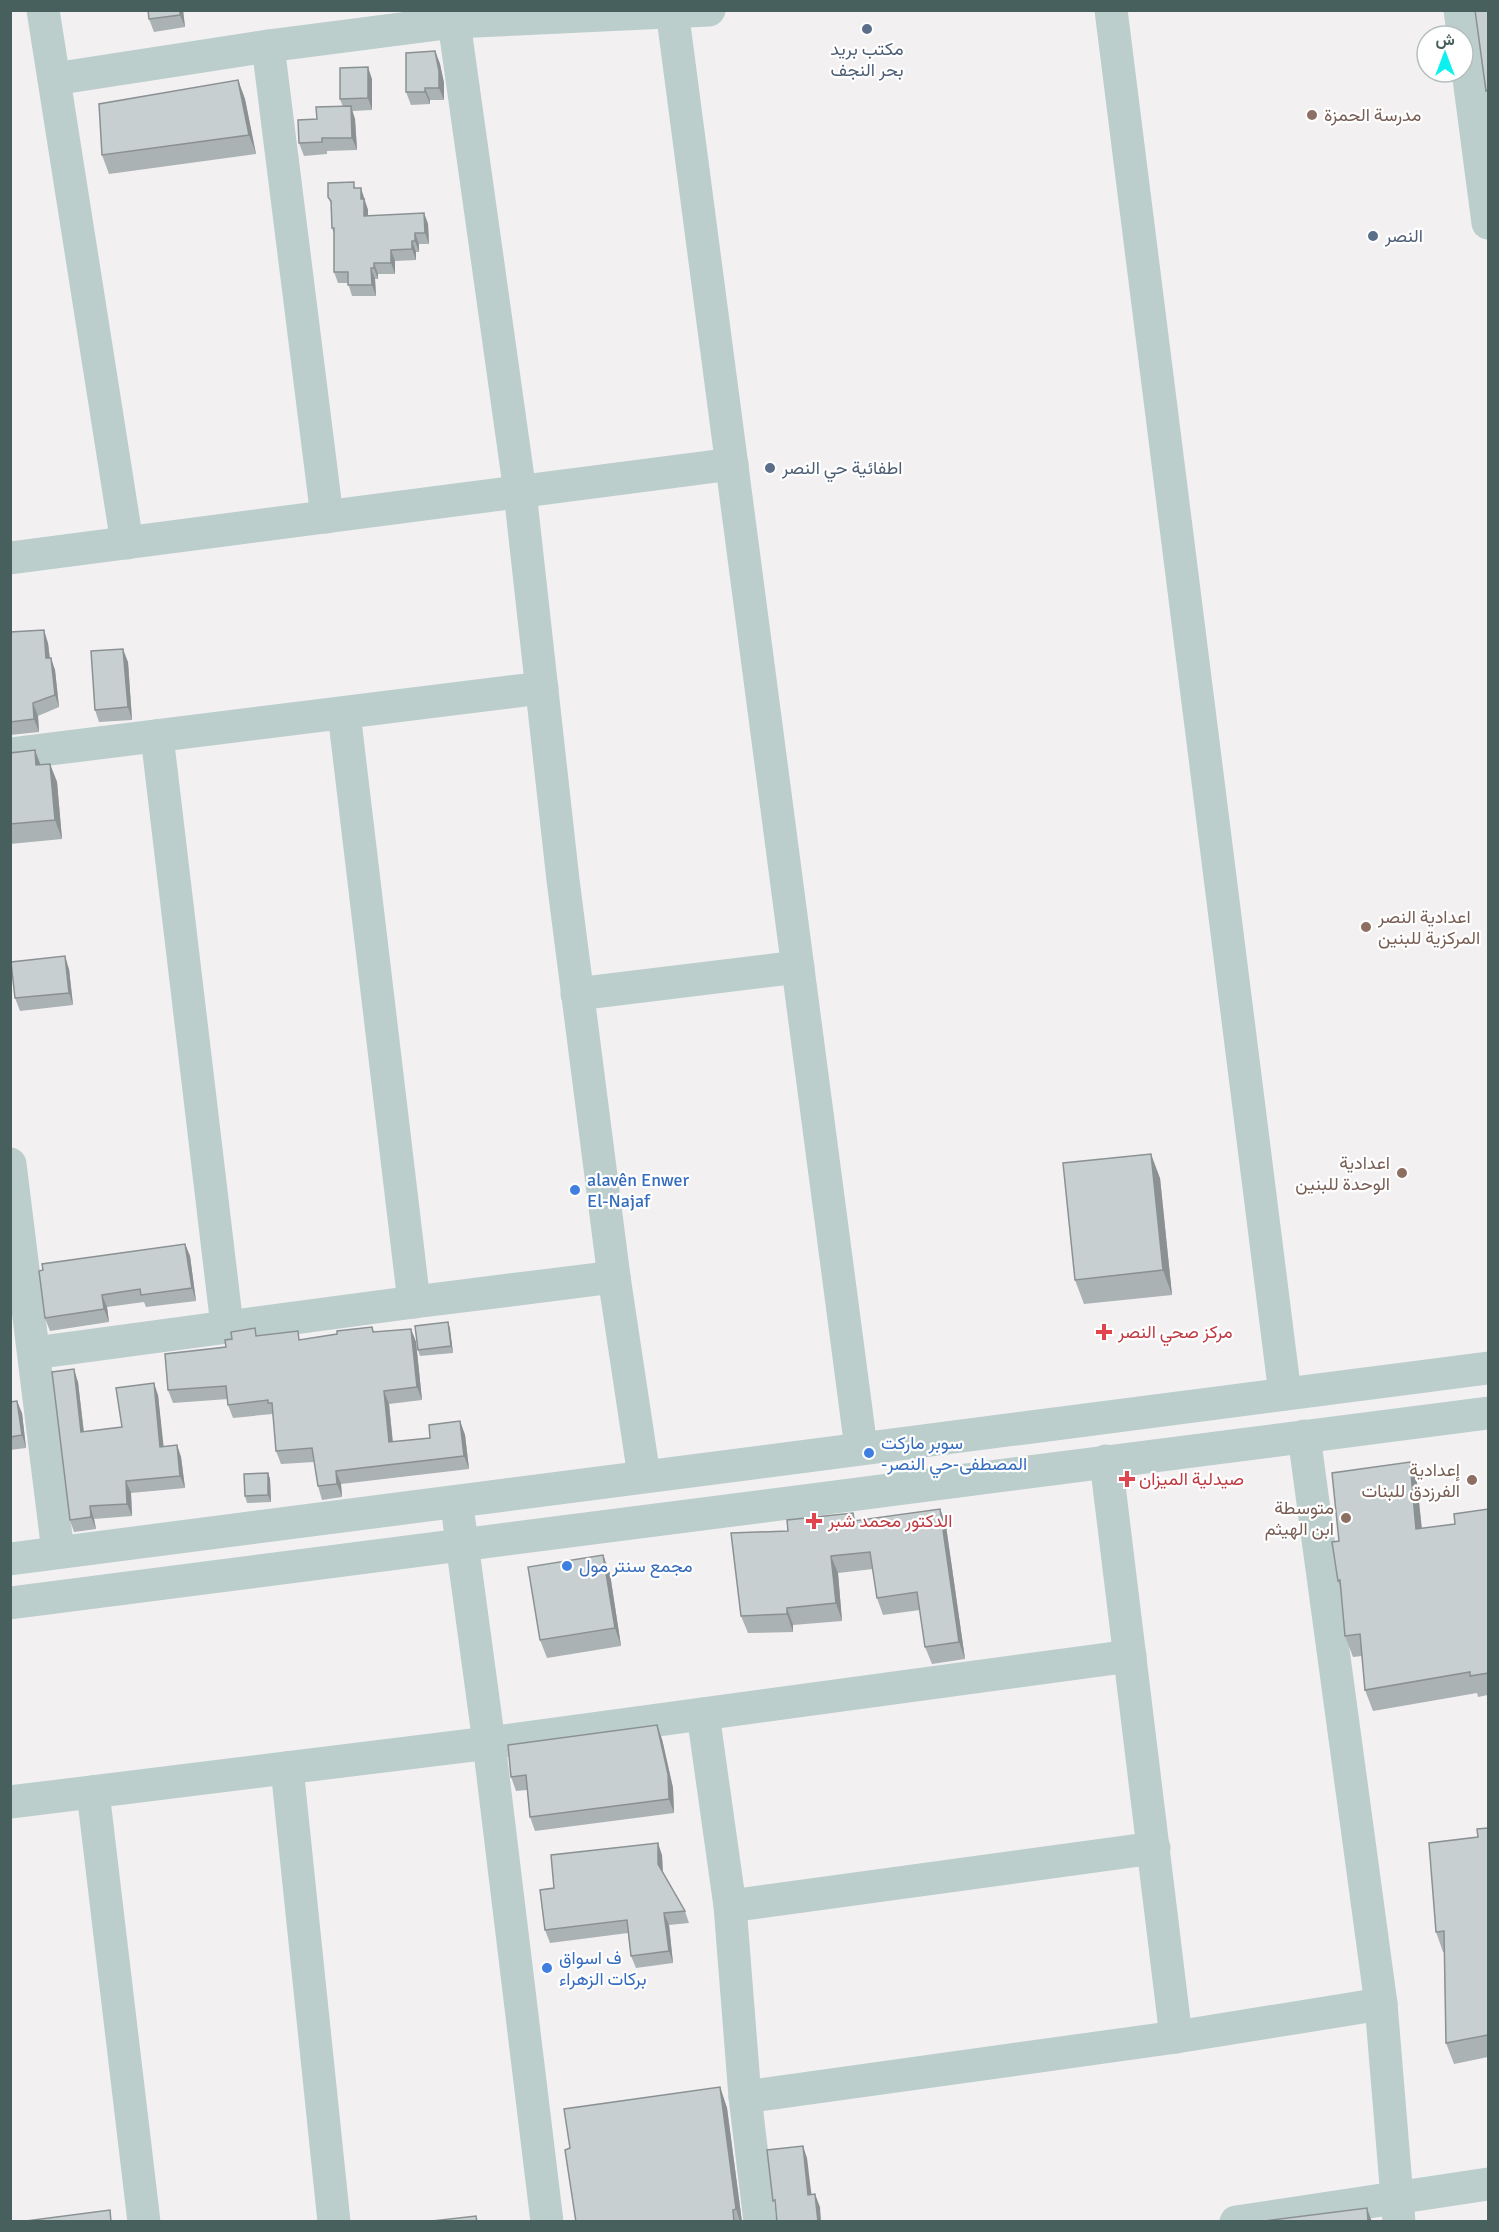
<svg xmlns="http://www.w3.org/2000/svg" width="1499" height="2232" font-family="Signika,Vazirmatn,sans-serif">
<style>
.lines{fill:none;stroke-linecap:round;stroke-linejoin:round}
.minor{stroke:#bbcecc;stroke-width:33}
.wall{fill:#abb2b3}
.shaded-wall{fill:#8b9192}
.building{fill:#c7cfd0;stroke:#8b9192;stroke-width:1.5}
.service-dot{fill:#5c6f8a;stroke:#fff;stroke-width:2}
.education-dot{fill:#8d6e63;stroke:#fff;stroke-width:2}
.shop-dot{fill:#3f7fe0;stroke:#fff;stroke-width:2}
.health-dot{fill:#e0444e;stroke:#fff;stroke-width:2}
.labels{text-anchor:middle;stroke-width:4.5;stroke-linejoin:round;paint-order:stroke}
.service-label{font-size:18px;fill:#4e5e75;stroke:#fff;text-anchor:start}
.education-label{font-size:18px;fill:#785e54;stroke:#fff;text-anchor:end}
.shop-label{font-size:18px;fill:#366cbe;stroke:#fff;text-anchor:start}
.health-label{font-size:18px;fill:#be3a42;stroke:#fff;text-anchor:start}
</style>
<rect width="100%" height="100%" fill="#f3f0f2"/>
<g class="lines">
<g class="minor">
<polyline points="43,10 127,543"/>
<polyline points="672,10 861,1448"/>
<polyline points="1111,10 1285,1394"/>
<polyline points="1460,10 1488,223"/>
<polyline points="454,22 520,492 563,880 614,1277 644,1476"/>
<polyline points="268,46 327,517"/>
<polyline points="54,79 268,46 454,22 709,10"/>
<polyline points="10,558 732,464"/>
<polyline points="344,713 414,1302"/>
<polyline points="157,736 227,1326"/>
<polyline points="10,754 542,688"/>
<polyline points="577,994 798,967"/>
<polyline points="10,1164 58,1552"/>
<polyline points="34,1353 414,1302 614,1277"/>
<polyline points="1304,1436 1381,2004 1399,2222"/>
<polyline points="1106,1461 1176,2037"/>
<polyline points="459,1521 489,1743 547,2222"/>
<polyline points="10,1559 1488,1368"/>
<polyline points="10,1603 1488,1413"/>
<polyline points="703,1714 730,1906 745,2097 760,2222"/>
<polyline points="287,1768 334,2222"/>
<polyline points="93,1792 144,2222"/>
<polyline points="10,1802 489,1743 1130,1656"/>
<polyline points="730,1906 1154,1848"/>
<polyline points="745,2097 1176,2037 1381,2004"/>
<polyline points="1236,2222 1488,2184"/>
</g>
</g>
<g class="wall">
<polygon points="148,10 183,10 185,27 154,32 149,19"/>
<polygon points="270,10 298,10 271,12"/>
<polygon points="435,51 440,64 444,83 444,100 430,100 430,104 411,105 406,92"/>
<polygon points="372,79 372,110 352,111 355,119 357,150 327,151 327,154 304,156 299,143 317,119 343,107 340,99"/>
<polygon points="238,80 245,99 256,154 109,174 102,155"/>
<polygon points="356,188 365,199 365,202 368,210 368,216 424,213 428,224 429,244 419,244 419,252 416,252 416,260 395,261 395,274 378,274 378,279 375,279 376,296 352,296 348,283 338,283 334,272 334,234 332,228 332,206 328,197"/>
<polygon points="10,622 11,632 48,643 50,658 55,670 59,707 38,716 39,732 10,735"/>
<polygon points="128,662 132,720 99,722 95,710"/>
<polygon points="35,750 40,764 50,764 57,782 62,839 10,844 10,753"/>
<polygon points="69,969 73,1005 20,1011 15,998"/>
<polygon points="1160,1178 1172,1295 1084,1304 1075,1280"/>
<polygon points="185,1244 190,1256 196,1301 146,1307 144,1302 107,1307 109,1322 50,1331 45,1318"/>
<polygon points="448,1322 450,1329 453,1353 420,1356 418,1350"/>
<polygon points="372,1327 374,1332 411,1329 416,1342 422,1400 389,1404 393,1442 430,1438 460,1421 465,1435 469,1469 341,1484 342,1497 322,1500 318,1486 314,1462 281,1464 276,1451 274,1416 272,1414 233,1418 228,1405 228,1399 173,1403 168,1390 226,1347 257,1336 301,1340 337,1334"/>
<polygon points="78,1382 84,1432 122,1427 158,1395 163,1447 177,1445 181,1457 185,1488 131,1493 132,1516 94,1519 96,1529 74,1532 70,1520"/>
<polygon points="10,1402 22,1413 26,1448 10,1450"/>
<polygon points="1410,1462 1417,1483 1422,1529 1455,1524 1488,1509 1488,1695 1478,1697 1477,1693 1373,1711 1365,1690 1362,1656 1353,1657 1345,1636 1341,1589 1338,1581 1339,1541"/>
<polygon points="268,1473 270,1479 271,1502 247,1503 245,1496"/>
<polygon points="940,1509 946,1526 965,1659 932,1664 925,1647 920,1610 883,1615 877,1598 873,1569 838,1573 842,1621 793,1625 793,1632 748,1633 741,1616 788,1531 853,1513 856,1521"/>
<polygon points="603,1555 610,1574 621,1646 547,1658 540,1640"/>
<polygon points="662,1739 673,1788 674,1813 535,1831 530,1817 527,1790 516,1791 511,1777"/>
<polygon points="1488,1828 1488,2057 1454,2064 1446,2043 1444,1952 1443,1952 1436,1932 1478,1837"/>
<polygon points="662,1855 663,1872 685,1911 689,1923 669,1925 673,1963 636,1968 631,1956 628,1933 550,1943 545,1930 554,1888"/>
<polygon points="720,2087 727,2108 742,2222 576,2222 570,2148"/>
</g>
<g class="shaded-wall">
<polygon points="180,10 183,10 185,27 180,15"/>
<polygon points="435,51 440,64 444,83 444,100 439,88"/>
<polygon points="368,67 372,79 372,110 368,98"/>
<polygon points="238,80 245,99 256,154 249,135"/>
<polygon points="425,88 430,100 430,104 425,92"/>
<polygon points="351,106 355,119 357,150 352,138"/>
<polygon points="361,188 368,210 368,228 364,216 361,199"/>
<polygon points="424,213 428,224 429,244 425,233"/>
<polygon points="415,233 419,244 419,252 415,241"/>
<polygon points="412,241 416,252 416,260 412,249"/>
<polygon points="391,250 395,261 395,274 391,263"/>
<polygon points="374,263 378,274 378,279 374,268"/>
<polygon points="371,268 375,279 376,296 372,285"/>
<polygon points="44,630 48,643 51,671 46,658"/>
<polygon points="123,649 128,662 132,720 128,707"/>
<polygon points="51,658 55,670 59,707 55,695"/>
<polygon points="33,703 38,716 39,732 34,719"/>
<polygon points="35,750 42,769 36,765"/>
<polygon points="50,764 57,782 62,839 55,820"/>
<polygon points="65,956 69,969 73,1005 69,993"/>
<polygon points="1151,1154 1160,1178 1172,1295 1163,1270"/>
<polygon points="185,1244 190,1256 196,1301 192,1288"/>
<polygon points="102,1295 107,1307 109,1322 104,1309"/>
<polygon points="448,1322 450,1329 453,1353 451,1346"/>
<polygon points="411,1329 416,1342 422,1400 417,1387"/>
<polygon points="74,1369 78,1382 85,1444 81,1432"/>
<polygon points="154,1383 158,1395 165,1459 160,1447"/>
<polygon points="384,1391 389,1404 394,1456 389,1442"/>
<polygon points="17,1401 22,1413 26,1448 22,1435"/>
<polygon points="460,1421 465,1435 469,1469 464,1456"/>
<polygon points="177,1445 181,1457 185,1488 180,1476"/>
<polygon points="1410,1462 1417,1483 1424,1551 1416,1529"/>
<polygon points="336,1471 341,1484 342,1497 337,1484"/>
<polygon points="268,1473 270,1479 271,1502 268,1495"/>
<polygon points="126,1481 131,1493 132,1516 127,1504"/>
<polygon points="90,1506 94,1519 96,1529 91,1517"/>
<polygon points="940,1509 946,1526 965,1659 959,1642"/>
<polygon points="603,1555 610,1574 621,1646 615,1628"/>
<polygon points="831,1556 838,1573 842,1621 836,1603"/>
<polygon points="787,1608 793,1625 793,1632 787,1614"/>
<polygon points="657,1725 662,1739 673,1788 674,1813 669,1799"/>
<polygon points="658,1843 662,1855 663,1877 658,1864"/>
<polygon points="664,1913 669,1925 673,1963 669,1951"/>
<polygon points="720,2087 727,2108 742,2222 740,2222 736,2209"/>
<polygon points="803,2146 807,2158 813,2207 808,2195"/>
<polygon points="815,2194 820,2207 821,2222 818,2222"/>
<polygon points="1367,2208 1372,2222 1368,2222"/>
</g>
<g class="building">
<polygon points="148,10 180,10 180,15 149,19"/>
<polygon points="1475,10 1488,10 1488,90 1486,91"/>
<polygon points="435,51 439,71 439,88 425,88 425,92 406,92 406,53"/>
<polygon points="368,67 368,98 340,99 340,68"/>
<polygon points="238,80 249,135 102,155 99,104"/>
<polygon points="351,106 352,138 322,138 322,142 299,143 298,120 317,119 316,107"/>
<polygon points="354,182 354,188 361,188 361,199 364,199 364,216 424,213 425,233 415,233 415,241 412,241 412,249 391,250 391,263 374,263 374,268 371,268 372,285 348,285 348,272 334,272 334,228 332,228 331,201 328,197 328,183"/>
<polygon points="44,630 46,658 51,658 55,695 33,703 34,719 10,722 10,632"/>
<polygon points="123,649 128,707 95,710 91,651"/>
<polygon points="35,750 36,765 50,764 55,820 10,824 10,753"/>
<polygon points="65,956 69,993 15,998 11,962"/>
<polygon points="1151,1154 1163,1270 1075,1280 1063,1163"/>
<polygon points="185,1244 192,1288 141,1295 140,1289 102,1295 104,1309 45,1318 39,1271 43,1270 42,1264"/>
<polygon points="448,1322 451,1346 418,1350 415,1326"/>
<polygon points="372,1327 373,1332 411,1329 417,1387 384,1391 389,1442 430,1438 429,1425 460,1421 464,1456 336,1471 337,1484 318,1486 312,1448 276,1451 272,1403 268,1403 268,1400 228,1405 226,1386 168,1390 165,1354 226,1347 225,1340 232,1339 231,1332 255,1328 256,1336 298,1331 299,1340 337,1334 337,1331"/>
<polygon points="74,1369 81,1432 122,1427 116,1388 154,1383 160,1447 177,1445 180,1476 126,1481 127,1504 90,1506 91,1517 70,1520 52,1372"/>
<polygon points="17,1401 22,1435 10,1437 10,1402"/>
<polygon points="1410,1462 1416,1529 1455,1524 1454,1514 1488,1509 1488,1673 1470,1676 1470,1672 1365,1690 1360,1634 1345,1636 1340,1580 1338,1581 1332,1542 1339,1541 1332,1473"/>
<polygon points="268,1473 268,1495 245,1496 244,1474"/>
<polygon points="940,1509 959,1642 925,1647 917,1592 877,1598 870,1552 831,1556 836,1603 787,1608 787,1614 741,1616 731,1533 788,1531 787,1520 853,1513 854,1521"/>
<polygon points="603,1555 615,1628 540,1640 528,1567"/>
<polygon points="657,1725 668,1774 669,1799 530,1817 526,1775 511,1777 508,1745"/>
<polygon points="1488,1828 1488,2035 1446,2043 1444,1931 1436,1932 1429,1843 1478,1837 1477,1829"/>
<polygon points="658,1843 658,1864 685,1911 664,1913 669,1951 631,1956 627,1920 545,1930 540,1890 554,1888 551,1855"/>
<polygon points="720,2087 736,2209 733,2210 734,2222 576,2222 565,2150 570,2148 564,2109"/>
<polygon points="803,2146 808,2195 815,2194 818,2222 777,2222 775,2200 773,2201 767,2150"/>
<polygon points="1367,2208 1368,2222 1257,2222"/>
<polygon points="110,2210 111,2222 18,2222"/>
<polygon points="476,2216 477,2222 423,2222"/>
</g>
<g class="service-dot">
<circle cx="867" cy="29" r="6"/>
<circle cx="1373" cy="236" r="6"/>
<circle cx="770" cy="468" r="6"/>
</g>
<g class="education-dot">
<circle cx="1312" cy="115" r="6"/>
<circle cx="1366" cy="927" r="6"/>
<circle cx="1402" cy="1173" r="6"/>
<circle cx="1472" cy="1480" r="6"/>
<circle cx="1346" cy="1518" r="6"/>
</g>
<g class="shop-dot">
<circle cx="575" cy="1190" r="6"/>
<circle cx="869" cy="1453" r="6"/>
<circle cx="567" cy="1566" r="6"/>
<circle cx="547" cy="1968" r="6"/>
</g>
<g class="health-dot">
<path d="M1101 1323h6v6h6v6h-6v6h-6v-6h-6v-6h6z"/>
<path d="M1124 1470h6v6h6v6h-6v6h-6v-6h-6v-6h6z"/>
<path d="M811 1512h6v6h6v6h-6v6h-6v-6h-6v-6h6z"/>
</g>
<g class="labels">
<g class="service-label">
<text x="867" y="55" text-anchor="middle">مكتب بريد<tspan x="867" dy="21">بحر النجف</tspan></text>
<text x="1385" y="242">النصر</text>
<text x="782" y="474">اطفائية حي النصر</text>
</g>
<g class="education-label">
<text x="1324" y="121" text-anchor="start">مدرسة الحمزة</text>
<text x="1378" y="923" text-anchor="start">اعدادية النصر<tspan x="1378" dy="21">المركزية للبنين</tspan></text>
<text x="1390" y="1169">اعدادية<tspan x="1390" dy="21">الوحدة للبنين</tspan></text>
<text x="1460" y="1476">إعدادية<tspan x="1460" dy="21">الفرزدق للبنات</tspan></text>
<text x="1334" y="1514">متوسطة<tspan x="1334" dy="21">ابن الهيثم</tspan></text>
</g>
<g class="shop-label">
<text x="587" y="1186">alavên Enwer<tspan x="587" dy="21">El-Najaf</tspan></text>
<text x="881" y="1449">سوبر ماركت<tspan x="881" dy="21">-المصطفى-حي النصر</tspan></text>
<text x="579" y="1572">مجمع سنتر مول</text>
<text x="559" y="1964">ف اسواق<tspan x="559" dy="21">بركات الزهراء</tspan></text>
</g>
<g class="health-label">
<text x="1118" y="1338">مركز صحي النصر</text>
<text x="1139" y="1485">صيدلية الميزان</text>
<text x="828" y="1527">الدكتور محمد شبر</text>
</g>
</g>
<rect width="1499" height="2232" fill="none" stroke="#475f5d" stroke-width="24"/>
<g transform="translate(1445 54)"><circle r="28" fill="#ffffff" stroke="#b5bfbe" stroke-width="1.5"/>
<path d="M0-4.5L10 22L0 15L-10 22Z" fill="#0cf1ef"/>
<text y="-9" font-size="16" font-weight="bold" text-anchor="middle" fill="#475f5d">ش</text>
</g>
</svg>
